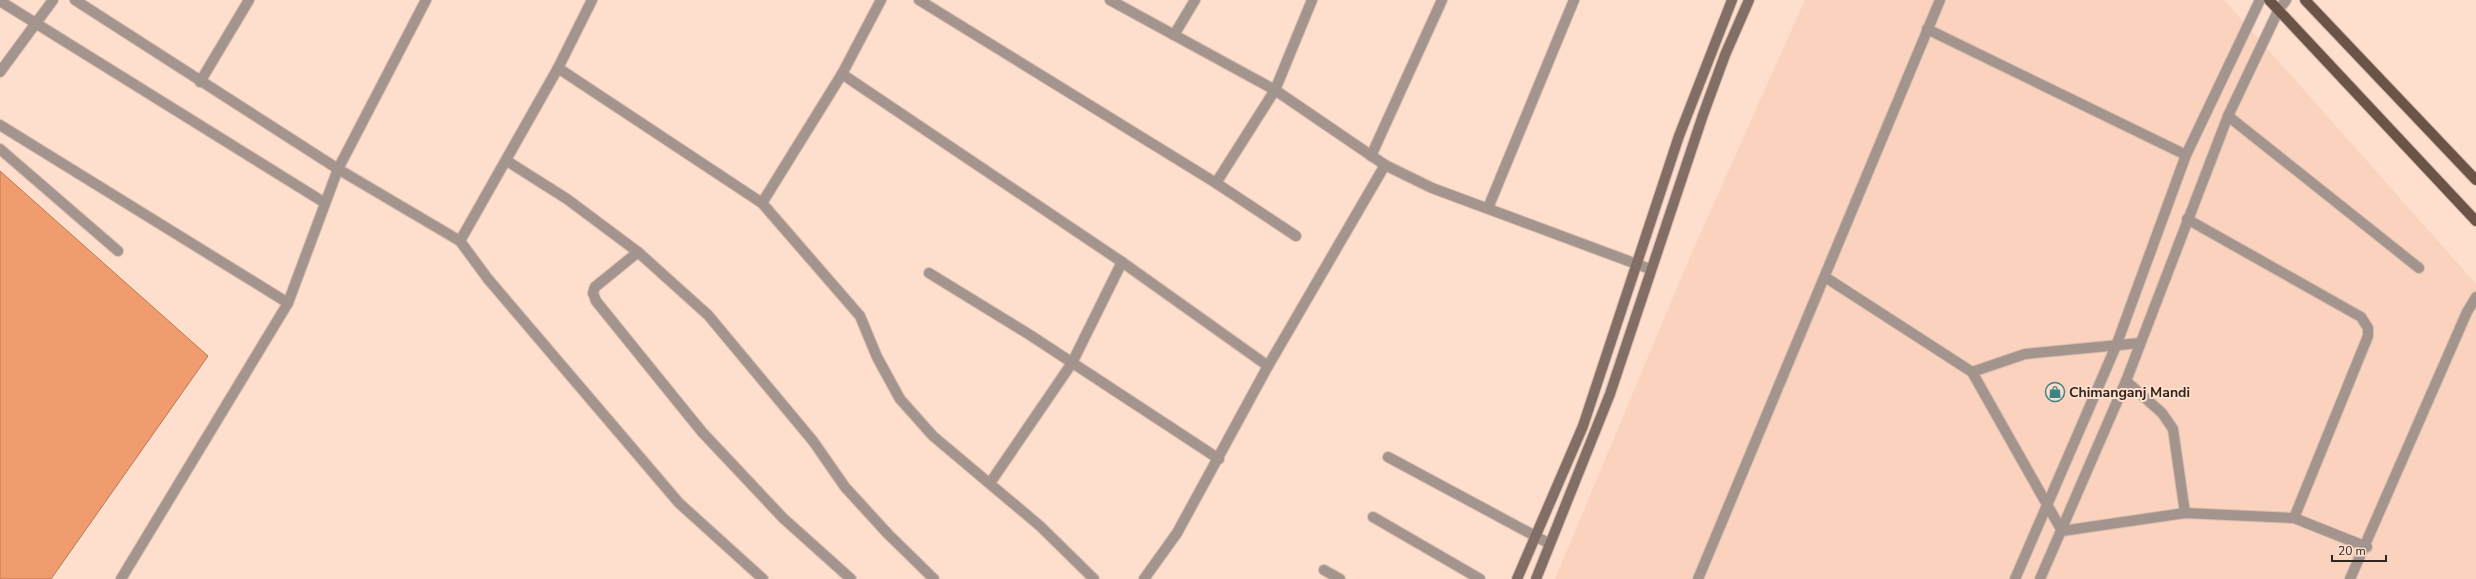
<svg xmlns="http://www.w3.org/2000/svg" width="2476" height="579" font-family="'Nunito Sans',sans-serif">
<style>
.built{fill:#fad2bd}
.water{fill:#f09c6e;stroke:#b77856}
.lines{fill:none;stroke-linecap:round;stroke-linejoin:round}
.lane-casing{stroke:#d9bdae;stroke-width:12}
.street-casing{stroke:#d9bdae;stroke-width:12}
.secondary-casing{stroke:#d9bdae;stroke-width:12}
.primary-casing{stroke:#d9bdae;stroke-width:12}
.lane{stroke:#a3958e;stroke-width:10}
.street{stroke:#a3958e;stroke-width:10}
.secondary{stroke:#826e64;stroke-width:10}
.primary{stroke:#6a5347;stroke-width:10}
.labels{text-anchor:middle;stroke-width:4;stroke-linejoin:round;paint-order:stroke}
.poi-label{font-size:14px;font-weight:bold;fill:#31251f;stroke:#fedecd;text-anchor:start}
</style>
<rect width="100%" height="100%" fill="#fedecd"/>
<polygon class="built" points="1805,0 2224,0 2476,284 2476,579 1555,579 1689,259"/>
<polygon class="water" points="0,171 208,356 51,579 0,579"/>
<g class="lines">
<g class="lane-casing">
<g id="lane">
<polyline points="1927,29 2186,155"/>
<polyline points="2228,116 2419,268"/>
<polyline points="2187,219 2361,317 2368,328 2368,336 2294,518"/>
<polyline points="1825,277 1972,372 2025,354 2140,343"/>
<polyline points="1972,372 2062,531 2185,513 2294,518 2367,547"/>
<polyline points="2126,381 2162,413 2173,429 2185,513"/>
<polyline points="1698,579 1940,0"/>
<polyline points="2015,579 2116,346 2186,155 2260,0"/>
<polyline points="2040,579 2126,381 2228,116 2279,9 2286,0"/>
<polyline points="2350,579 2467,312 2476,297"/>
</g>
</g>
<g class="street-casing">
<g id="street">
<polyline points="75,0 338,169 460,241 488,279 679,503 763,579"/>
<polyline points="919,0 1216,183 1275,90 1312,0"/>
<polyline points="1110,0 1275,90 1385,165 1432,188 1650,269"/>
<polyline points="0,1 325,203"/>
<polyline points="1174,35 1195,0"/>
<polyline points="558,68 592,0"/>
<polyline points="0,72 53,0"/>
<polyline points="842,74 1122,262 1268,366"/>
<polyline points="200,82 249,0"/>
<polyline points="0,125 288,303"/>
<polyline points="0,149 118,251"/>
<polyline points="1371,156 1442,0"/>
<polyline points="507,161 567,199 638,252 708,315 813,441 845,487 888,534 934,579"/>
<polyline points="1216,183 1296,236"/>
<polyline points="762,203 842,74 881,0"/>
<polyline points="1488,208 1574,0"/>
<polyline points="460,241 558,68 762,203 860,316 877,357 900,399 933,436 1040,526 1094,579"/>
<polyline points="638,252 595,287 593,293 596,301 702,432 783,518 851,579"/>
<polyline points="929,273 1030,335 1219,459"/>
<polyline points="1388,457 1550,544"/>
<polyline points="990,483 1072,363 1122,262"/>
<polyline points="1373,517 1480,579"/>
<polyline points="1324,570 1340,579"/>
<polyline points="121,579 288,303 338,169 426,0"/>
<polyline points="1144,579 1177,533 1268,366 1385,165"/>
</g>
</g>
<g class="secondary-casing">
<g id="secondary">
<polyline points="1517,579 1583,426 1679,136 1732,0"/>
<polyline points="1536,579 1610,394 1703,115 1725,55 1749,0"/>
</g>
</g>
<g class="primary-casing">
<g id="primary">
<polyline points="2269,0 2476,221"/>
<polyline points="2305,0 2476,180"/>
</g>
</g>
<use href="#lane" class="lane"/>
<use href="#street" class="street"/>
<use href="#secondary" class="secondary"/>
<use href="#primary" class="primary"/>
</g>
<defs>
<g id="shop-ring" transform="scale(1)"><circle r="9.5" fill="#fedecd" stroke="#3c8487" stroke-width="1.5"/><path d="M-5-2.5h2.3a2.7 3.5 0 0 1 5.4 0H5L5.5 6h-11ZM-1.5-2.5h3a1.5 2.3 0 0 0-3 0Z" fill="#3c8487"/></g>
</defs>
<g fill-rule="evenodd">
<use href="#shop-ring" x="2055" y="392"/>
</g>
<g class="labels">
<g class="poi-label">
<text x="2069" y="397">Chimanganj Mandi</text>
</g>
</g>
<path d="M2332 555v6h54v-6" fill="none" stroke="#31251f" stroke-width="2"/>
<text x="2338" y="555" font-size="12" fill="#31251f" stroke="#fedecd" stroke-width="3" paint-order="stroke">20 m</text>
</svg>
